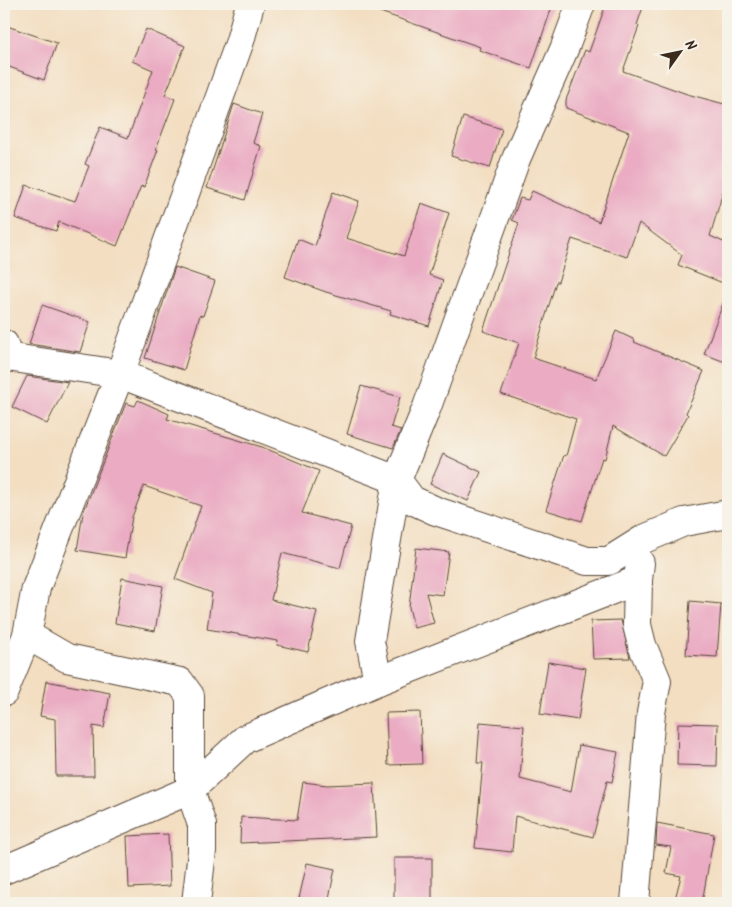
<svg xmlns="http://www.w3.org/2000/svg" width="732" height="907" font-family="Kalam,sans-serif">
<style>
.building{fill:#eaabc3}
.lines{fill:none;stroke-linecap:round;stroke-linejoin:round}
.minor-casing{stroke:#574536;stroke-width:30}
.minor{stroke:#fff;stroke-width:28}
</style>
<rect width="100%" height="100%" fill="#f7f3e8"/>
<filter id="ink" filterUnits="userSpaceOnUse"><feTurbulence type="fractalNoise" baseFrequency=".02" numOctaves="2"/><feDisplacementMap in="SourceGraphic" scale="10" xChannelSelector="R" yChannelSelector="G"/><feConvolveMatrix kernelMatrix="1 2 1 2 8 2 1 2 1" color-interpolation-filters="sRGB"/></filter>
<filter id="wash" filterUnits="userSpaceOnUse"><feTurbulence type="fractalNoise" baseFrequency=".0096" numOctaves="4" result="noise"/><feDisplacementMap in="SourceGraphic" scale="20" xChannelSelector="R" yChannelSelector="G"/><feGaussianBlur stdDeviation="1.12" result="paint"/><feColorMatrix in="noise" values="0 0 0 0 0 0 0 0 0 0 0 0 0 0 0 0 0 1.4 0 .05"/><feComposite in="paint" operator="in"/></filter>
<g filter="url(#wash)">
<rect width="100%" height="100%" fill="#f3dec1"/>
<g id="blocks">
<g class="building">
<polygon points="364,4 553,4 531,68 479,50 480,47 363,6"/>
<polygon points="606,4 644,4 637,25 639,26 623,71 687,94 728,105 728,175 710,236 728,244 728,285 678,265 682,255 639,223 627,257 572,239 558,282 556,282 533,358 596,379 616,331 635,340 634,342 704,371 686,413 688,415 664,456 613,426 605,459 602,458 582,521 546,510 564,455 566,456 576,419 501,394 519,343 483,331 519,223 512,220 520,198 528,200 532,191 599,222 629,132 566,108 566,100 585,50 589,52"/>
<polygon points="4,25 57,43 44,80 4,65"/>
<polygon points="146,29 185,46 165,95 175,99 156,149 158,150 144,187 141,186 117,246 59,222 56,231 15,218 26,185 75,201 89,166 85,164 100,127 128,138 153,70 132,61"/>
<polygon points="234,104 262,114 253,143 261,146 245,200 207,188"/>
<polygon points="463,117 502,129 490,168 451,156"/>
<polygon points="333,192 359,201 346,238 404,256 421,203 449,213 429,275 443,280 429,326 390,314 391,311 326,292 285,277 298,239 315,246"/>
<polygon points="175,267 215,281 203,316 200,315 184,370 145,358"/>
<polygon points="727,293 728,294 728,363 704,354"/>
<polygon points="42,305 90,322 80,352 29,344"/>
<polygon points="27,376 68,382 47,424 12,407"/>
<polygon points="361,386 400,397 391,427 401,430 393,448 347,434"/>
<polygon points="138,400 169,414 167,419 262,447 319,471 302,513 351,526 340,568 282,553 271,600 317,611 308,652 277,645 278,641 207,629 212,593 175,579 201,506 144,486 132,517 125,558 77,550 83,513 126,403 135,406"/>
<polygon points="443,454 481,472 468,501 430,484"/>
<polygon points="416,548 449,552 443,595 426,593 434,623 414,628 409,607"/>
<polygon points="122,578 163,586 155,631 115,623"/>
<polygon points="690,601 721,604 717,657 686,655"/>
<polygon points="621,620 630,658 593,659 591,621"/>
<polygon points="548,662 586,668 578,720 540,714"/>
<polygon points="46,681 110,693 104,728 93,726 94,776 56,776 55,719 40,716"/>
<polygon points="420,712 422,764 388,765 386,713"/>
<polygon points="480,722 524,726 520,779 571,792 579,745 618,752 612,782 607,781 593,837 515,816 512,852 475,848 483,763 477,763"/>
<polygon points="678,723 718,724 717,766 677,765"/>
<polygon points="303,782 327,785 374,783 377,837 240,843 241,817 297,820"/>
<polygon points="657,823 714,834 702,903 674,903 681,876 666,873 671,847 656,845"/>
<polygon points="168,834 170,886 129,888 127,836"/>
<rect x="394" y="858" width="38" height="45"/>
<polygon points="307,863 335,869 328,903 298,903"/>
</g>
</g>
</g>
<g filter="url(#ink)">
<use href="#blocks" fill-opacity="0" stroke="#574536" stroke-width="1"/>
<g class="lines">
<g class="minor-casing">
<g id="minor">
<polyline points="4,344 7,357 120,374 397,480 412,500 436,511 587,561 609,561 644,539 684,522 728,514"/>
<polyline points="378,681 370,641 397,480 427,407 516,159 565,47 581,4"/>
<polyline points="4,692 27,635"/>
<polyline points="4,870 190,790 245,739 378,681 638,580"/>
<polyline points="196,903 202,851 202,825 190,790 190,696 180,682 67,658 27,635 36,588 120,374 240,41 250,4"/>
<polyline points="635,903 651,713 657,681 642,645 637,625 638,580 640,563"/>
</g>
</g>
<use href="#minor" class="minor"/>
</g>
</g>
<rect width="732" height="907" fill="none" stroke="#f7f3e8" stroke-width="20"/>
<g transform="translate(680 52) rotate(57)" stroke="#f7f3e8" stroke-width="4" paint-order="stroke">
<path d="M0-4L9 19L0 12L-9 19Z" fill="#3b2a1e"/>
<text y="-8" font-size="14" font-weight="bold" text-anchor="middle" fill="#3b2a1e">N</text>
</g>
</svg>
